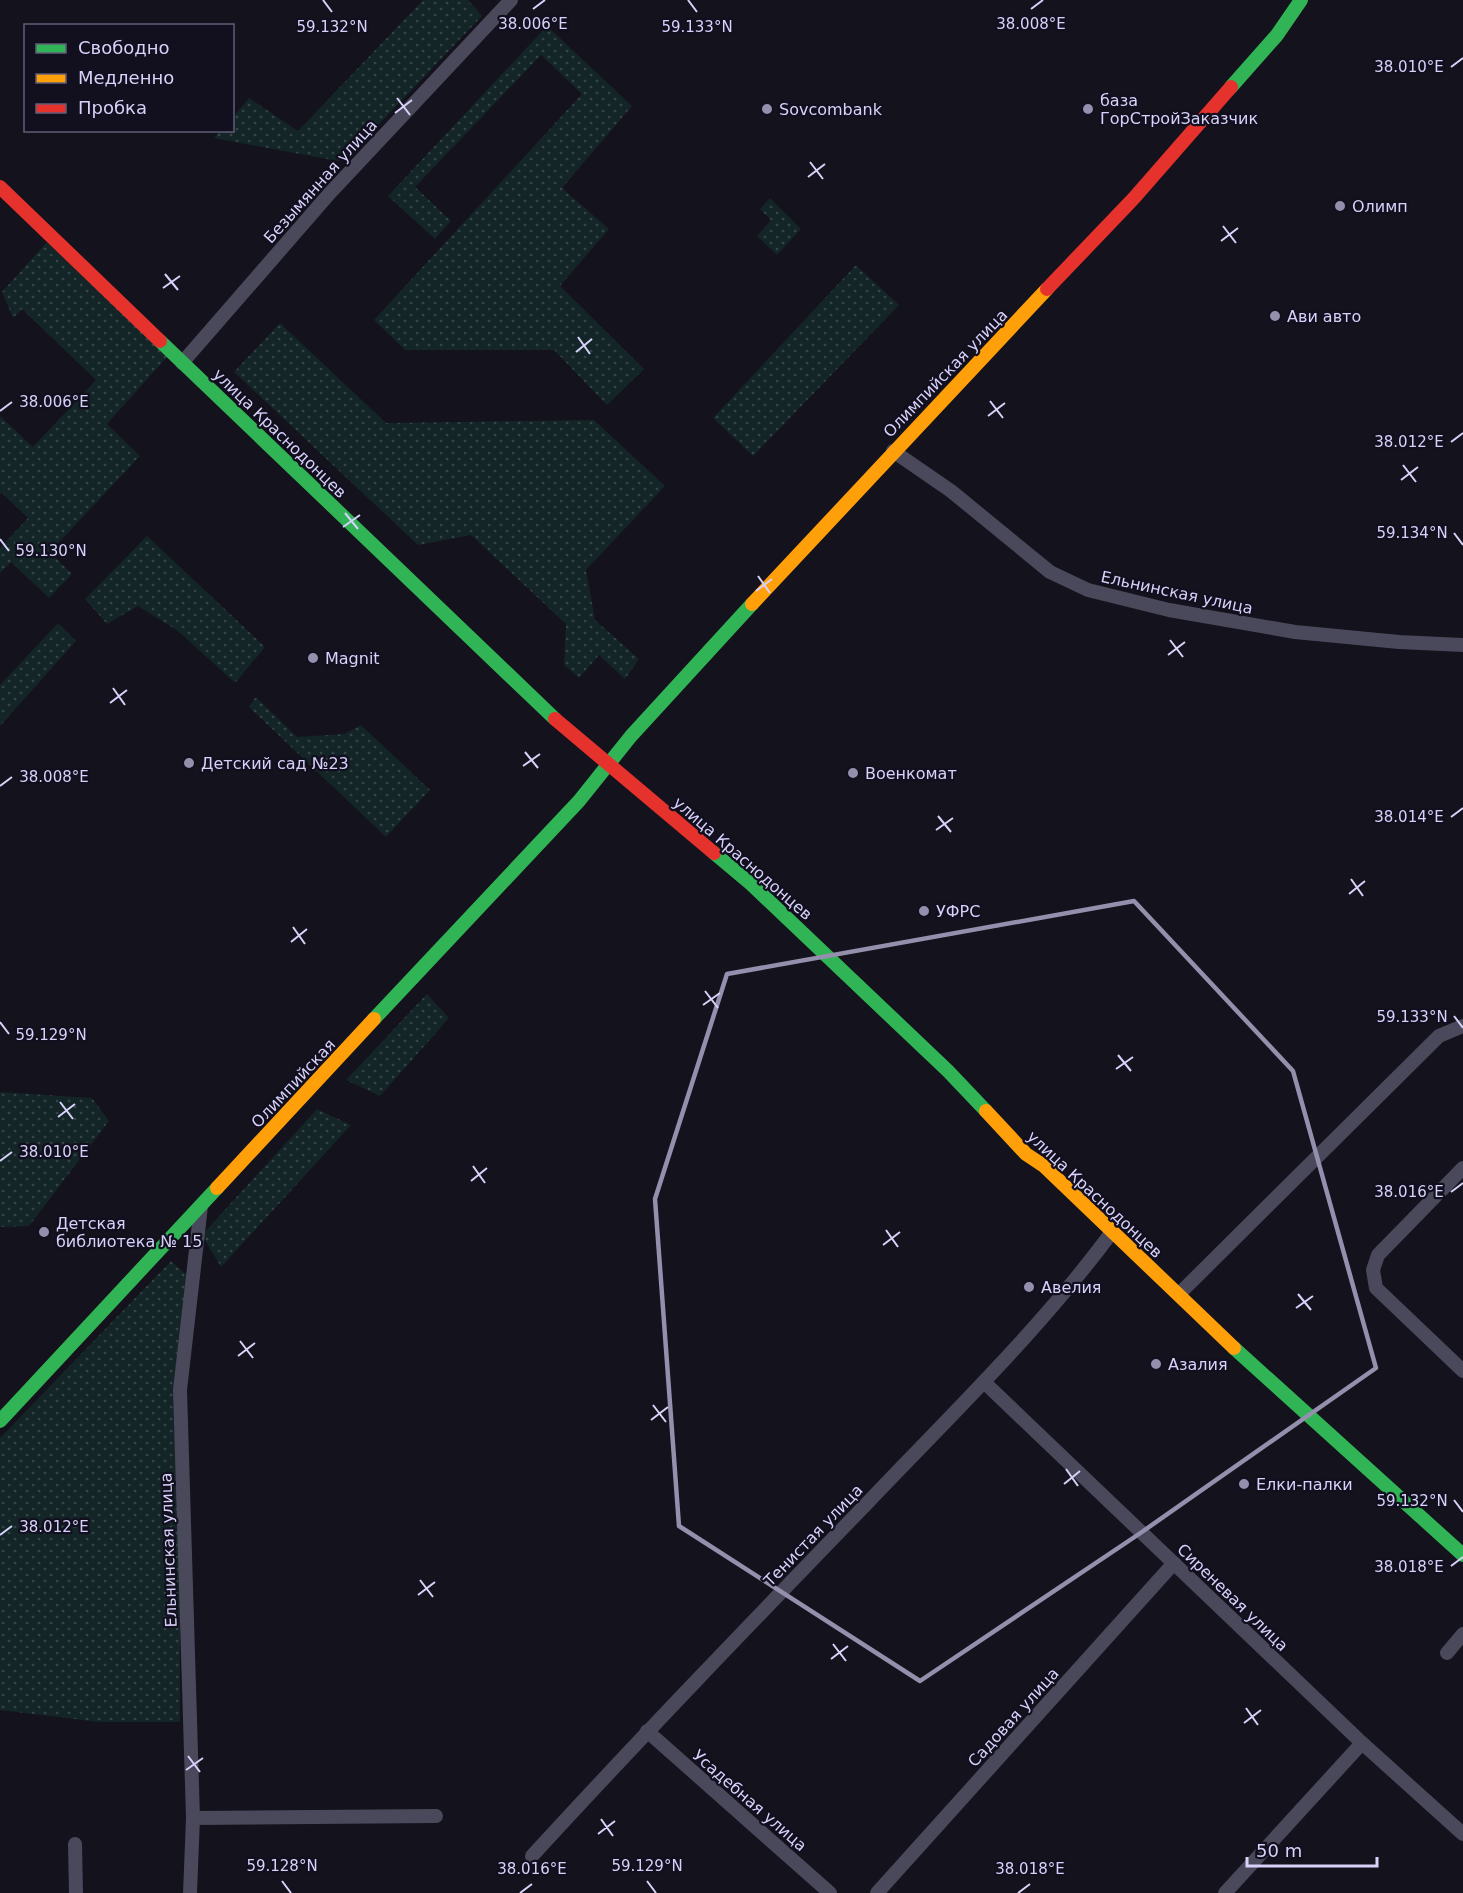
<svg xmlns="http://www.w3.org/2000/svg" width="1463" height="1893" font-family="'DejaVu Sans',sans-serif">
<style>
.grass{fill:url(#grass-dots)}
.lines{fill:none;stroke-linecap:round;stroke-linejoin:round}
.street{stroke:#4a485b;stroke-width:14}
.fast{stroke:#30b455;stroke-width:14}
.slow{stroke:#ff9f0a;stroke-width:14}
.jam{stroke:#e5322d;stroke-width:14}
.marked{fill:none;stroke:#938fac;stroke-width:4.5;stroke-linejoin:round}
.ticks{fill:none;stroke:#d7d2fa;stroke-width:2}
.poi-dot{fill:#938fac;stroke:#120f1f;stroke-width:2}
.labels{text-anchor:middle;stroke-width:4.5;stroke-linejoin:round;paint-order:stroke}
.poi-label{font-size:16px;fill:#d7d2fa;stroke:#120f1f;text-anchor:start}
.street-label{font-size:16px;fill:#d7d2fa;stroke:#120f1f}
.ticks-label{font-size:15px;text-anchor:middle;fill:#d7d2fa;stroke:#120f1f;stroke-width:4.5;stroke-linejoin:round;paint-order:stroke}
</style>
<defs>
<pattern id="grass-dots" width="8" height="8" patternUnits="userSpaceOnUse" patternTransform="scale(1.5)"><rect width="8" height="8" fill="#132526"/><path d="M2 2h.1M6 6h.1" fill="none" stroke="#354446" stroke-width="1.8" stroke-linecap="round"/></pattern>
</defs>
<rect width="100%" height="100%" fill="#14121c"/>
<g class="grass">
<polygon points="423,0 468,0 482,16 346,159 338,161 214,138 220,131 232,130 233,117 249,98 298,131"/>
<polygon points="547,26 632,106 562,188 609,229 560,286 644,369 607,405 554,350 405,350 374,320 582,94 541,55 415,187 451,221 435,239 388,196"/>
<polygon points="770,198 801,229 777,255 757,236 771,220 760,209"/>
<polygon points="47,242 168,356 107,424 140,456 50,552 72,574 49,598 11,562 0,573 0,548 28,518 2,493 0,494 0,416 33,447 96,380 22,309 13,318 2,292"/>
<polygon points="856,265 899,305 753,456 713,418"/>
<polygon points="280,323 386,423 594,420 665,486 586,570 595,620 639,659 625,679 599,655 579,678 564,665 566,624 471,535 418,545 234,372"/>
<polygon points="147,536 265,647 235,683 178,631 138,606 107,624 85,599"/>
<polygon points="58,623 76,641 0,726 0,685"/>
<polygon points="256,697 297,737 344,734 361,725 430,790 386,837 249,707"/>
<polygon points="427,994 449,1018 380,1096 346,1080"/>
<polygon points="0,1092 92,1098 109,1121 29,1226 0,1227"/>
<polygon points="317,1109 351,1125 221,1267 202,1235"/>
<polygon points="171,1261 195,1282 180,1355 180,1722 99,1722 0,1710 0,1438"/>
</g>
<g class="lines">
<g class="street">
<polyline points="182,363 329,194 511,0"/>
<polyline points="893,451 951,491 1050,572 1088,590 1169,610 1295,632 1399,642 1463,645"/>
<polyline points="1463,1168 1378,1255 1373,1270 1376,1288 1463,1371"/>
<polyline points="1179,1294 1439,1036 1463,1026"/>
<polyline points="984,1382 1362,1743 1463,1834"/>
<polyline points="1447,1653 1463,1634"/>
<polyline points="647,1731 830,1893"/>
<polyline points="193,1818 436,1816"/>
<polyline points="75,1844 76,1893"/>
<path d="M532 1856C643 1735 758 1616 872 1498 954 1412 1041 1328 1112 1232"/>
<polyline points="190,1893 193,1818 180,1390 201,1206"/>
<polyline points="877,1893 1174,1563"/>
<polyline points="1225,1893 1362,1743"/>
</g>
<g class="fast">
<polyline points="1231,87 1277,35 1301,0"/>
<polyline points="160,341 555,719"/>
<polyline points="714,853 751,884 948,1071 986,1111"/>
<polyline points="374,1019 579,801 631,736 752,604"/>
<polyline points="1234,1348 1463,1555"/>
<polyline points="0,1421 217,1188"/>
</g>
<g class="slow">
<polyline points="752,604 1047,289"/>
<polyline points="986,1111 1026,1154 1044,1166 1234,1348"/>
<polyline points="217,1188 374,1019"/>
</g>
<g class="jam">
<polyline points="0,187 160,341"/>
<polyline points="1047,289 1134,198 1231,87"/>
<polyline points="555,719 714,853"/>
</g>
</g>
<path class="marked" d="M1134 901 1293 1071 1376 1368 1139 1534 920 1681 679 1526 655 1199 727 974Z"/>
<path class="ticks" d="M323 0 332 12M688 0 697 12M533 9 545 0M1031 9 1043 0M1451 67 1463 58M397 98 410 115M395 113 412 100M810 162 823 179M808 177 825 164M1223 226 1236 243M1221 241 1238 228M165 274 178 290M163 288 180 276M578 337 590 354M576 352 592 339M990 401 1003 418M0 411 12 402M988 416 1005 403M1451 442 1463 433M1403 465 1416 482M1401 480 1418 467M345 513 358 529M343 527 360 515M1454 533 1463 545M0 539 9 551M758 576 770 593M756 591 772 579M1170 640 1183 657M1168 655 1185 642M113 688 125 705M110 703 127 690M525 752 538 768M523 766 540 754M0 786 12 777M938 816 951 832M1451 817 1463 808M936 830 953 818M1351 879 1363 896M1349 894 1365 881M293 927 305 944M291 942 307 929M705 991 718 1008M703 1005 720 993M1454 1016 1463 1028M0 1022 9 1034M1118 1055 1131 1071M1116 1069 1133 1057M60 1102 73 1119M58 1117 75 1104M0 1161 12 1152M473 1166 485 1183M471 1181 487 1168M1451 1192 1463 1183M886 1230 898 1247M883 1245 900 1232M1298 1294 1311 1310M1296 1308 1313 1296M240 1341 253 1358M238 1356 255 1343M653 1405 666 1422M651 1420 668 1407M1066 1469 1078 1486M1064 1484 1080 1471M1454 1500 1463 1512M0 1535 12 1526M1451 1566 1463 1557M420 1580 433 1597M418 1595 435 1582M833 1644 846 1661M831 1659 848 1646M1246 1708 1258 1725M1244 1723 1261 1710M188 1756 200 1772M186 1770 203 1758M601 1819 613 1836M598 1834 615 1821M282 1881 291 1893M647 1881 656 1893M520 1893 532 1884M1018 1893 1030 1884"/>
<g class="poi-dot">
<circle cx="767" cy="109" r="6"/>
<circle cx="1088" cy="109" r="6"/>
<circle cx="1340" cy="206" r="6"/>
<circle cx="1275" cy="316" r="6"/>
<circle cx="313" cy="658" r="6"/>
<circle cx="189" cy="763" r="6"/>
<circle cx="853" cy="773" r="6"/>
<circle cx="924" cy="911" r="6"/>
<circle cx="44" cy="1232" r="6"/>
<circle cx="1029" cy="1287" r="6"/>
<circle cx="1156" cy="1364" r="6"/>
<circle cx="1244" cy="1484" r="6"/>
</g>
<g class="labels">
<g class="poi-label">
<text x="1100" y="106">база<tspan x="1100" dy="18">ГорСтройЗаказчик</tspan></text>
<text x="779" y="115">Sovcombank</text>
<text x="1352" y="212">Олимп</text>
<text x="1287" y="322">Ави авто</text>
<text x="325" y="664">Magnit</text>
<text x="201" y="769">Детский сад №23</text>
<text x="865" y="779">Военкомат</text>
<text x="936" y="917">УФРС</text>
<text x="56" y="1229">Детская<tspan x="56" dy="18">библиотека № 15</tspan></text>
<text x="1041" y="1293">Авелия</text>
<text x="1168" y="1370">Азалия</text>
<text x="1256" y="1490">Елки-палки</text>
</g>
<g class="street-label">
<text transform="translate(320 181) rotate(-48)" y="6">Безымянная улица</text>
<text transform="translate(945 373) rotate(-46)" y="6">Олимпийская улица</text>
<text transform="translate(280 433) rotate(44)" y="6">улица Краснодонцев</text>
<text transform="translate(1177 592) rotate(12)" y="6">Ельнинская улица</text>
<text transform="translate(743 858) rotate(41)" y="6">улица Краснодонцев</text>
<text transform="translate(293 1083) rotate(-47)" y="6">Олимпийская</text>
<text transform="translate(1095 1194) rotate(43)" y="6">улица Краснодонцев</text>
<text transform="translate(813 1535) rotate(-46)" y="6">Тенистая улица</text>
<text transform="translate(168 1550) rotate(-92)" y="6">Ельнинская улица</text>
<text transform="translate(1233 1597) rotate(44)" y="6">Сиреневая улица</text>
<text transform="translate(1013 1717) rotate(-48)" y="6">Садовая улица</text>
<text transform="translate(750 1800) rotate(41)" y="6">Усадебная улица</text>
</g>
</g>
<g class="ticks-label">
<text x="533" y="29">38.006°E</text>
<text x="1031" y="29">38.008°E</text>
<text x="332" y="32">59.132°N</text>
<text x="697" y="32">59.133°N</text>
<text x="1409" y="72">38.010°E</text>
<text x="54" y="407">38.006°E</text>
<text x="1409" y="447">38.012°E</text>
<text x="1412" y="538">59.134°N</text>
<text x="51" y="556">59.130°N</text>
<text x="54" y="782">38.008°E</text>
<text x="1409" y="822">38.014°E</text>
<text x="1412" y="1022">59.133°N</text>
<text x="51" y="1040">59.129°N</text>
<text x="54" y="1157">38.010°E</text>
<text x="1409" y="1197">38.016°E</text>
<text x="1412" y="1506">59.132°N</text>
<text x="54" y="1532">38.012°E</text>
<text x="1409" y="1572">38.018°E</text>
<text x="282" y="1871">59.128°N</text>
<text x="647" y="1871">59.129°N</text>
<text x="532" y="1874">38.016°E</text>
<text x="1030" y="1874">38.018°E</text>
</g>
<rect x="24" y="24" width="210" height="108" fill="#120f1f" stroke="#615d77" stroke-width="1.5"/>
<rect x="36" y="44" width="30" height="9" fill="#30b455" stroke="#615d77" stroke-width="1.5"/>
<text x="78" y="54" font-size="18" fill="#d7d2fa">Свободно</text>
<rect x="36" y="74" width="30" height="9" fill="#ff9f0a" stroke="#615d77" stroke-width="1.5"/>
<text x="78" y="84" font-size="18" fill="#d7d2fa">Медленно</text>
<rect x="36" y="104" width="30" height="9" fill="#e5322d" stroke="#615d77" stroke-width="1.5"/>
<text x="78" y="114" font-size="18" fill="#d7d2fa">Пробка</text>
<path d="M1247 1857v9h130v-9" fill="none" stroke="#d7d2fa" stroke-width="3"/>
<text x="1256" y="1857" font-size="18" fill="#d7d2fa" stroke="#120f1f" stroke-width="4.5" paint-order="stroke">50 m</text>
</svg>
